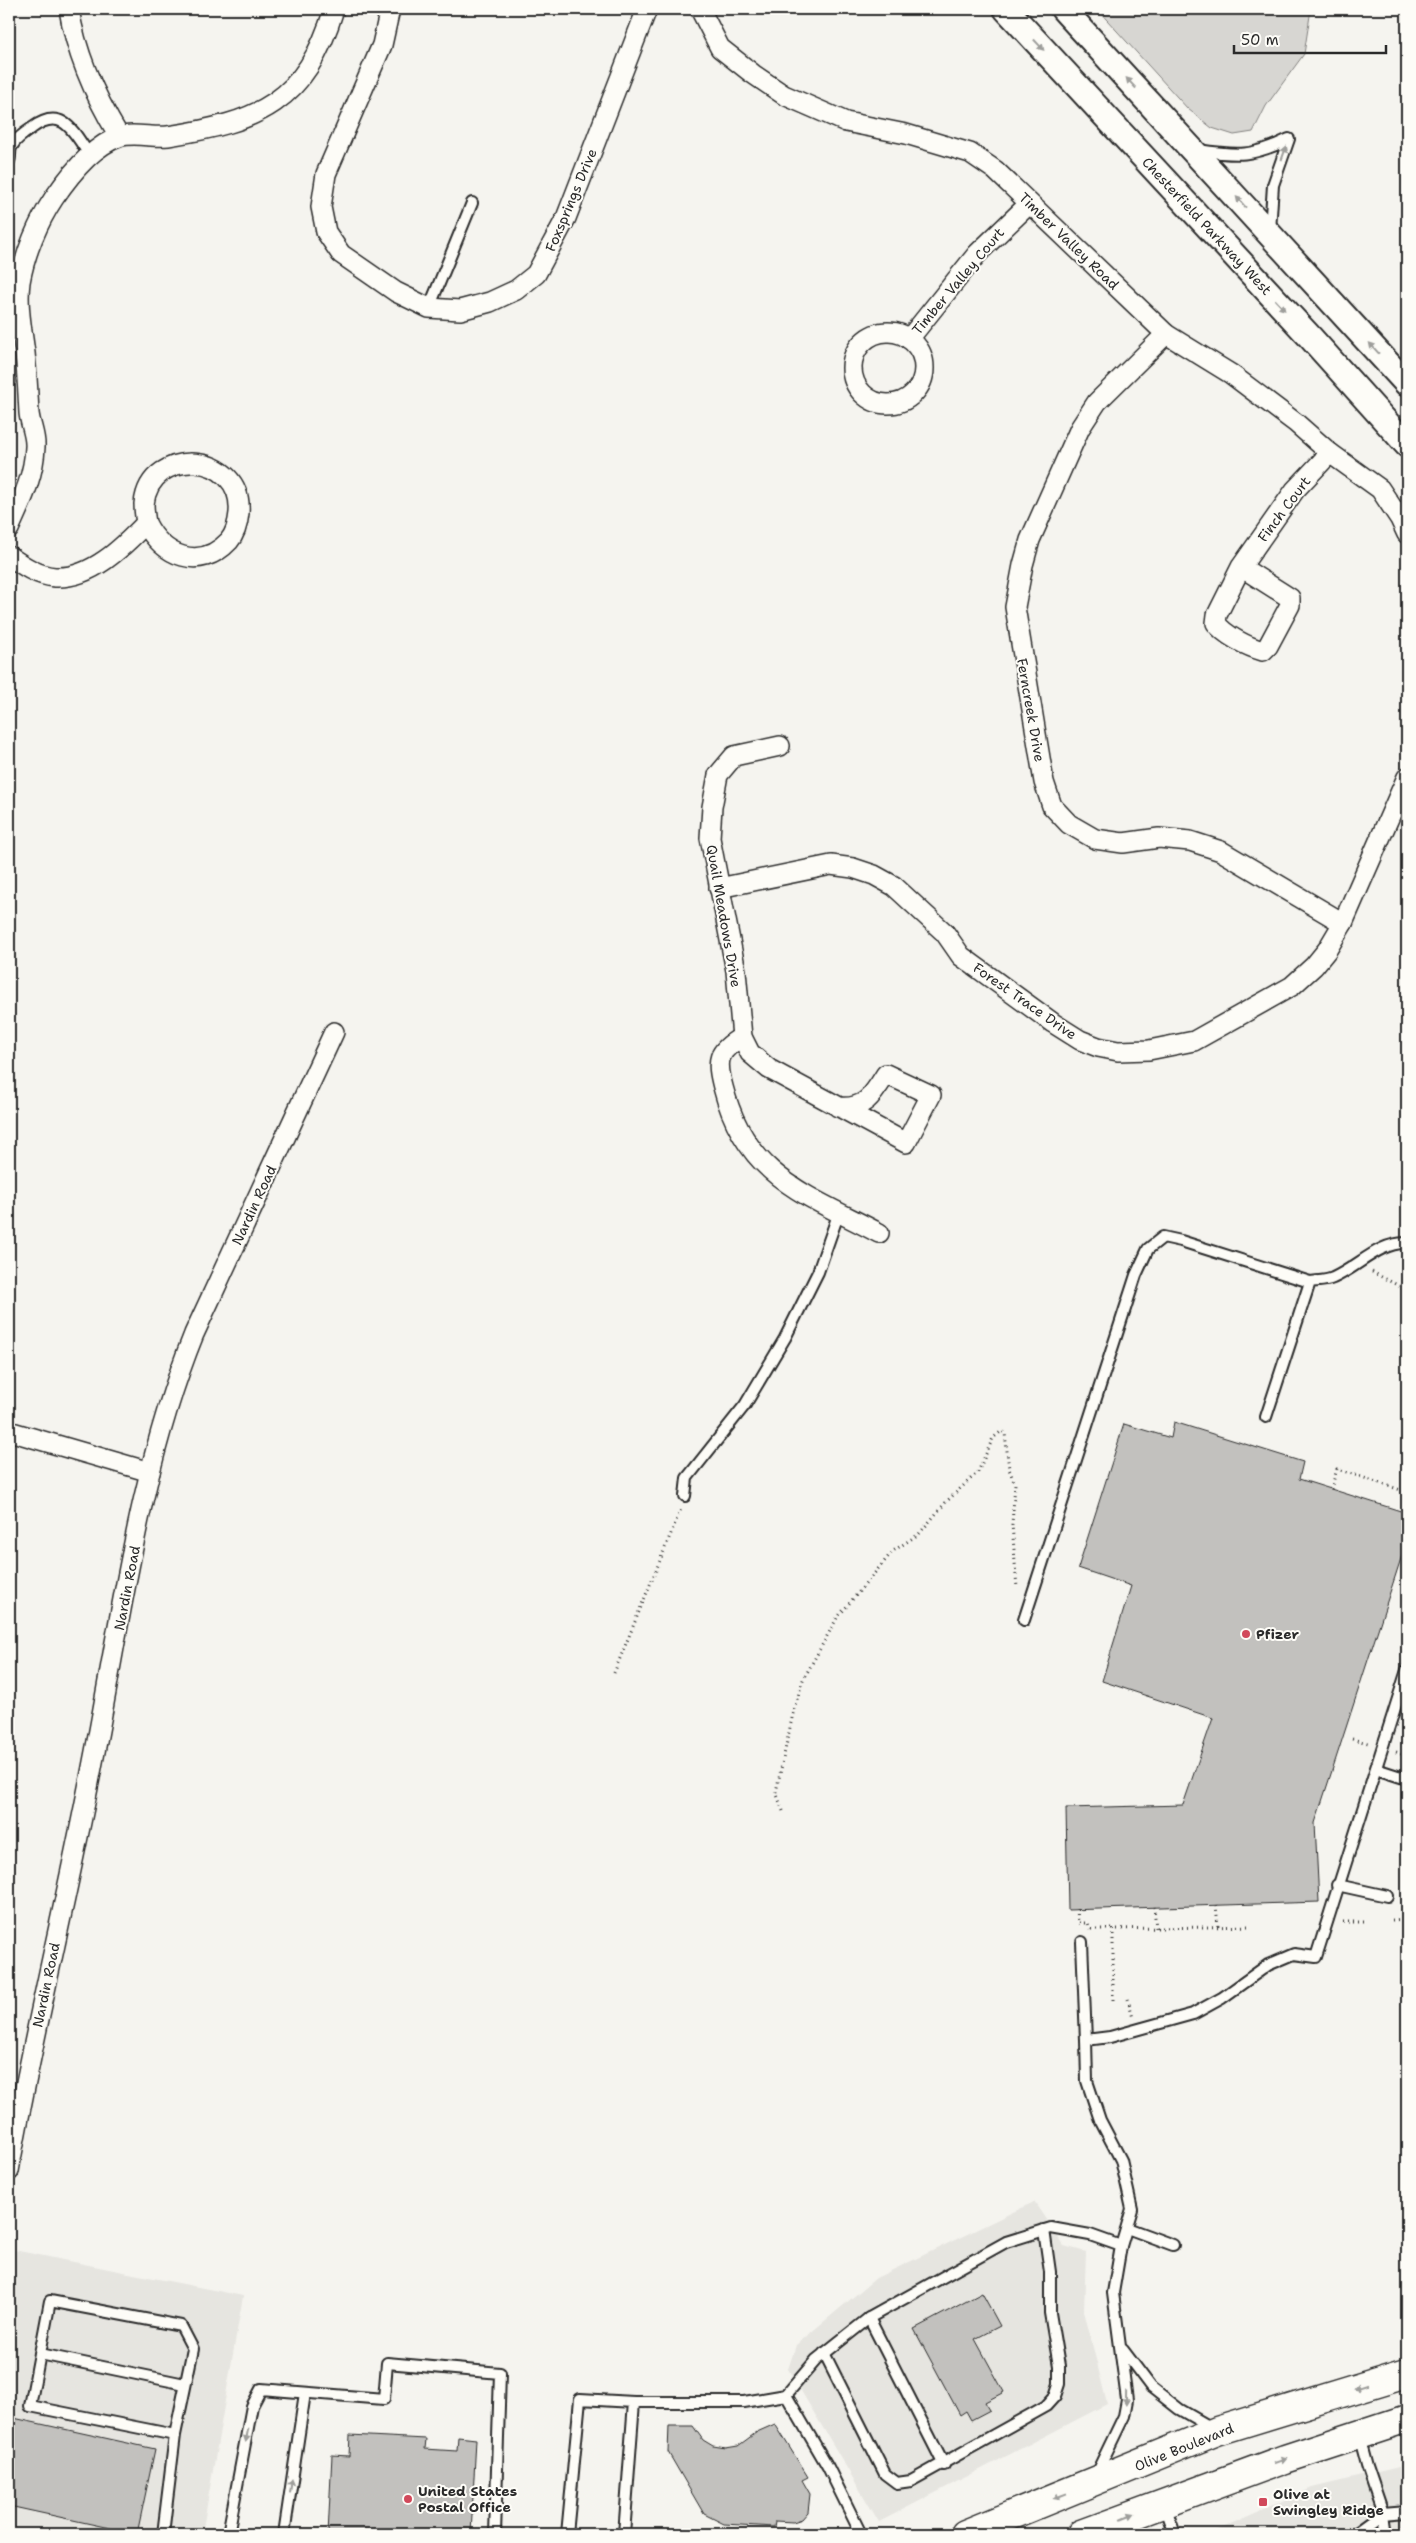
<svg xmlns="http://www.w3.org/2000/svg" width="1416" height="2543" font-family="'Shantell Sans',sans-serif">
<style>
.built{fill:#e6e5e0}
.green{fill:#d7d6d2;stroke:#81807e}
.building{fill:#c2c1be;stroke:#2b2b2b}
.lines{fill:none;stroke-linecap:round;stroke-linejoin:round}
.service-casing{stroke:#2b2b2b;stroke-width:14}
.minor-casing{stroke:#2b2b2b;stroke-width:22}
.tertiary-casing{stroke:#2b2b2b;stroke-width:28}
.primary-casing{stroke:#2b2b2b;stroke-width:31}
.path{stroke:#2b2b2b;stroke-width:3;stroke-dasharray:1 4;stroke-linecap:butt}
.service{stroke:#fdfcf7;stroke-width:10}
.minor{stroke:#fdfcf7;stroke-width:19}
.tertiary{stroke:#fdfcf7;stroke-width:24}
.primary{stroke:#fdfcf7;stroke-width:28}
.oneway{fill:#9e9e9b}
.poi-dot{fill:#d1495b;stroke:#fdfcf7;stroke-width:2}
.labels{text-anchor:middle;stroke-width:4;stroke-linejoin:round;paint-order:stroke}
.street-label{font-size:14px;fill:#2b2b2b;stroke:#fdfcf7}
.poi-label{font-size:14px;font-weight:bold;fill:#2b2b2b;stroke:#fdfcf7;text-anchor:start}
</style>
<rect width="100%" height="100%" fill="#f5f4ef"/>
<filter id="ink" filterUnits="userSpaceOnUse"><feTurbulence type="fractalNoise" baseFrequency=".02" numOctaves="2"/><feDisplacementMap in="SourceGraphic" scale="10" xChannelSelector="R" yChannelSelector="G"/><feConvolveMatrix kernelMatrix="1 2 1 2 8 2 1 2 1" color-interpolation-filters="sRGB"/></filter>
<g filter="url(#ink)">
<g class="built">
<polygon points="1034,2202 1064,2246 1086,2252 1084,2311 1107,2404 879,2522 788,2369 796,2345 876,2278"/>
<polygon points="9,2249 243,2296 202,2534 9,2534"/>
<polygon points="1407,2465 1407,2534 1209,2534 1312,2488"/>
</g>
<polygon class="green" points="1097,9 1311,9 1304,54 1266,106 1253,132 1234,135 1212,128 1188,109"/>
<g class="building">
<polygon points="1174,1422 1303,1462 1299,1479 1407,1513 1407,1540 1315,1823 1319,1902 1068,1910 1066,1808 1183,1805 1213,1718 1102,1681 1131,1586 1078,1568 1124,1424 1171,1438"/>
<polygon points="982,2293 1000,2326 975,2339 1004,2392 985,2402 990,2410 971,2420 966,2411 960,2415 914,2329"/>
<polygon points="9,2417 155,2449 137,2534 9,2506"/>
<polygon points="775,2424 808,2477 802,2480 810,2494 808,2512 802,2519 793,2522 775,2521 774,2527 724,2524 704,2514 668,2452 669,2426 693,2426 703,2440 713,2446 726,2448 738,2446 757,2432"/>
<polygon points="350,2435 426,2439 425,2449 457,2451 458,2437 476,2439 471,2534 328,2534 332,2455 349,2456"/>
</g>
<g class="lines">
<g class="service-casing">
<g id="service">
<path d="M1198 150C1238 156 1252 157 1289 139L1273 185 1270 231"/>
<path d="M9 161C11 157 9 150 12 146 15 140 26 132 32 128 63 105 74 133 90 156"/>
<polyline points="429,308 472,203"/>
<path d="M1266 1417 1310 1282C1317 1281 1327 1281 1333 1278 1358 1267 1379 1242 1407 1243"/>
<polyline points="685,1496 687,1478 745,1405 785,1338 818,1272 839,1212"/>
<polyline points="1024,1620 1136,1275 1148,1249 1163,1237 1181,1241 1310,1282"/>
<polyline points="1376,1769 1407,1779"/>
<polyline points="1337,1885 1387,1896"/>
<polyline points="1082,1942 1086,2040"/>
<polyline points="1127,2228 1173,2245"/>
<polyline points="1121,2246 1132,2209 1121,2160 1100,2120 1087,2081 1086,2040 1110,2037 1193,2014 1222,1998 1268,1965 1294,1954 1316,1957 1407,1670"/>
<polyline points="869,2318 944,2465"/>
<polyline points="1123,2350 1151,2387 1179,2409 1212,2428"/>
<polyline points="824,2353 885,2474 897,2483 911,2481 1046,2406 1055,2396 1059,2384 1059,2366 1050,2313 1050,2272 1044,2230"/>
<polyline points="40,2354 185,2384"/>
<polyline points="786,2395 816,2360 869,2318 1006,2242 1051,2228 1090,2235 1121,2246 1113,2293 1127,2400 1124,2416 1096,2474"/>
<polyline points="1359,2436 1367,2466 1383,2513 1407,2511"/>
<polyline points="1164,2503 1175,2534"/>
<polyline points="163,2534 175,2435 193,2349 181,2326 50,2301 30,2406 175,2435"/>
<polyline points="228,2534 252,2406 261,2389 384,2399 387,2363 500,2373 495,2534"/>
<polyline points="284,2534 305,2393"/>
<polyline points="567,2534 580,2399 634,2402"/>
<polyline points="624,2534 634,2402 744,2402 786,2395 828,2467 861,2534"/>
<polyline points="1354,2534 1383,2513 1386,2534"/>
</g>
</g>
<g class="minor-casing">
<g id="minor">
<path d="M69 9C76 54 96 98 119 136"/>
<polyline points="390,9 382,45 326,174 321,207 326,232 341,254 396,292 429,308 460,310 490,302 516,290 536,274 566,218 647,9"/>
<polyline points="700,9 720,48 753,74 784,95 846,122 906,134 970,153 995,170 1166,334 1231,374 1296,423 1330,453 1380,489 1400,519 1407,534"/>
<circle cx="888" cy="368" r="36"/>
<polyline points="1166,334 1097,402 1080,428 1030,540 1023,565 1015,607 1044,782 1052,806 1069,824 1095,839 1123,843 1159,838 1190,841 1221,851 1343,923"/>
<polyline points="909,339 977,254 1029,204"/>
<path d="M9 529C21 502 34 477 35 447 36 436 30 424 29 413 28 393 27 373 25 353 22 330 17 305 20 282 25 253 38 222 54 198 69 176 92 146 119 137 133 132 153 138 168 136 259 122 306 102 334 9"/>
<path d="M9 556C22 565 38 576 55 577 91 579 123 547 146 523 145 517 144 510 144 504 150 445 244 451 239 513 238 523 235 534 229 541 200 572 162 556 146 523"/>
<path d="M1241 567 1290 598V605L1268 646 1263 651C1248 647 1224 635 1216 623L1217 615 1241 567 1295 490 1330 453"/>
<path d="M780 746 734 756 718 775 712 807 710 838 736 971 742 1037 750 1053 769 1069 906 1143 931 1095 886 1074C873 1095 865 1110 838 1107"/>
<polyline points="719,888 831,865 853,868 874,875 894,886 945,933 961,956 1053,1023 1080,1040 1098,1047 1118,1051 1149,1050 1194,1041 1292,986 1314,966 1327,950 1343,923 1407,777"/>
<path d="M742 1037C717 1051 716 1060 723 1087 746 1177 805 1194 879 1233"/>
<polyline points="9,1431 150,1472"/>
<path d="M9 2171C33 2034 67 1899 93 1762 121 1619 139 1470 194 1334L334 1032"/>
</g>
</g>
<g class="tertiary-casing">
<g id="tertiary">
<polyline points="1006,9 1311,338 1407,445"/>
<polyline points="1063,9 1407,384"/>
</g>
</g>
<g class="primary-casing">
<g id="primary">
<polyline points="965,2534 1217,2431 1407,2373"/>
<polyline points="1082,2534 1285,2459 1407,2419"/>
</g>
</g>
<g class="path">
<polyline points="1372,1272 1407,1290"/>
<polyline points="1331,1489 1337,1469 1407,1492"/>
<polyline points="614,1673 681,1509"/>
<polyline points="1352,1739 1368,1743"/>
<polyline points="1396,1752 1407,1756"/>
<polyline points="783,1811 776,1792 794,1709 803,1680 837,1618 893,1551 919,1534 946,1502 978,1472 993,1438 1002,1431 1005,1433 1009,1469 1015,1484 1012,1524 1017,1588"/>
<polyline points="1216,1905 1218,1926"/>
<polyline points="1154,1907 1156,1928"/>
<polyline points="1077,1909 1078,1923 1088,1923 1090,1929"/>
<polyline points="1392,1921 1407,1920"/>
<polyline points="1343,1922 1366,1922"/>
<polyline points="1091,1929 1113,1929"/>
<polyline points="1128,1999 1133,2017"/>
<polyline points="1113,2000 1113,1929 1251,1926"/>
</g>
<use href="#service" class="service"/>
<use href="#minor" class="minor"/>
<use href="#tertiary" class="tertiary"/>
<use href="#primary" class="primary"/>
</g>
<defs><path id="oneway-solid" d="M-6-.8H1V-3.2L6.5 0L1 3.2V.8H-6Z" transform="scale(1.25)"/></defs>
<g class="oneway">
<use href="#oneway-solid" transform="translate(1039 45) rotate(47)"/>
<use href="#oneway-solid" transform="translate(1131 83) rotate(-133)"/>
<use href="#oneway-solid" transform="translate(1284 153) rotate(-70)"/>
<use href="#oneway-solid" transform="translate(1241 202) rotate(-132)"/>
<use href="#oneway-solid" transform="translate(1280 305) rotate(47)"/>
<use href="#oneway-solid" transform="translate(1374 348) rotate(-132)"/>
<use href="#oneway-solid" transform="translate(1361 2387) rotate(162)"/>
<use href="#oneway-solid" transform="translate(1126 2398) rotate(91)"/>
<use href="#oneway-solid" transform="translate(247 2435) rotate(101)"/>
<use href="#oneway-solid" transform="translate(1280 2461) rotate(-19)"/>
<use href="#oneway-solid" transform="translate(291 2486) rotate(-82)"/>
<use href="#oneway-solid" transform="translate(1060 2496) rotate(159)"/>
<use href="#oneway-solid" transform="translate(1128 2516) rotate(-22)"/>
</g>
</g>
<g class="poi-dot">
<circle cx="1246" cy="1634" r="5"/>
<circle cx="408" cy="2499" r="5"/>
<rect x="1258" y="2497" width="10" height="10" rx="2.5"/>
</g>
<g class="labels">
<g class="street-label">
<text transform="translate(571 200) rotate(-67)" y="5">Foxsprings Drive</text>
<text transform="translate(1207 226) rotate(47)" y="5">Chesterfield Parkway West</text>
<text transform="translate(1069 241) rotate(44)" y="5">Timber Valley Road</text>
<text transform="translate(958 281) rotate(-50)" y="5">Timber Valley Court</text>
<text transform="translate(1284 509) rotate(-53)" y="5">Finch Court</text>
<text transform="translate(1031 710) rotate(80)" y="5">Ferncreek Drive</text>
<text transform="translate(724 916) rotate(80)" y="5">Quail Meadows Drive</text>
<text transform="translate(1025 1001) rotate(35)" y="5">Forest Trace Drive</text>
<text transform="translate(254 1205) rotate(-65)" y="5">Nardin Road</text>
<text transform="translate(127 1588) rotate(-79)" y="5">Nardin Road</text>
<text transform="translate(46 1985) rotate(-78)" y="5">Nardin Road</text>
<text transform="translate(1184 2447) rotate(-22)" y="5">Olive Boulevard</text>
</g>
<g class="poi-label">
<text x="1256" y="1639">Pfizer</text>
<text x="418" y="2496">United States<tspan x="418" dy="16">Postal Office</tspan></text>
<text x="1273" y="2499">Olive at<tspan x="1273" dy="16">Swingley Ridge</tspan></text>
</g>
</g>
<rect width="1416" height="2543" fill="none" stroke="#fdfcf7" stroke-width="30"/>
<rect x="15" y="15" width="1386" height="2513" fill="none" stroke="#2b2b2b" stroke-width="2" filter="url(#ink)"/>
<path d="M1234 45v8h152v-8" fill="none" stroke="#2b2b2b" stroke-width="2.5"/>
<text x="1241" y="45" font-size="15" fill="#2b2b2b" stroke="#fdfcf7" stroke-width="4" paint-order="stroke">50 m</text>
</svg>
